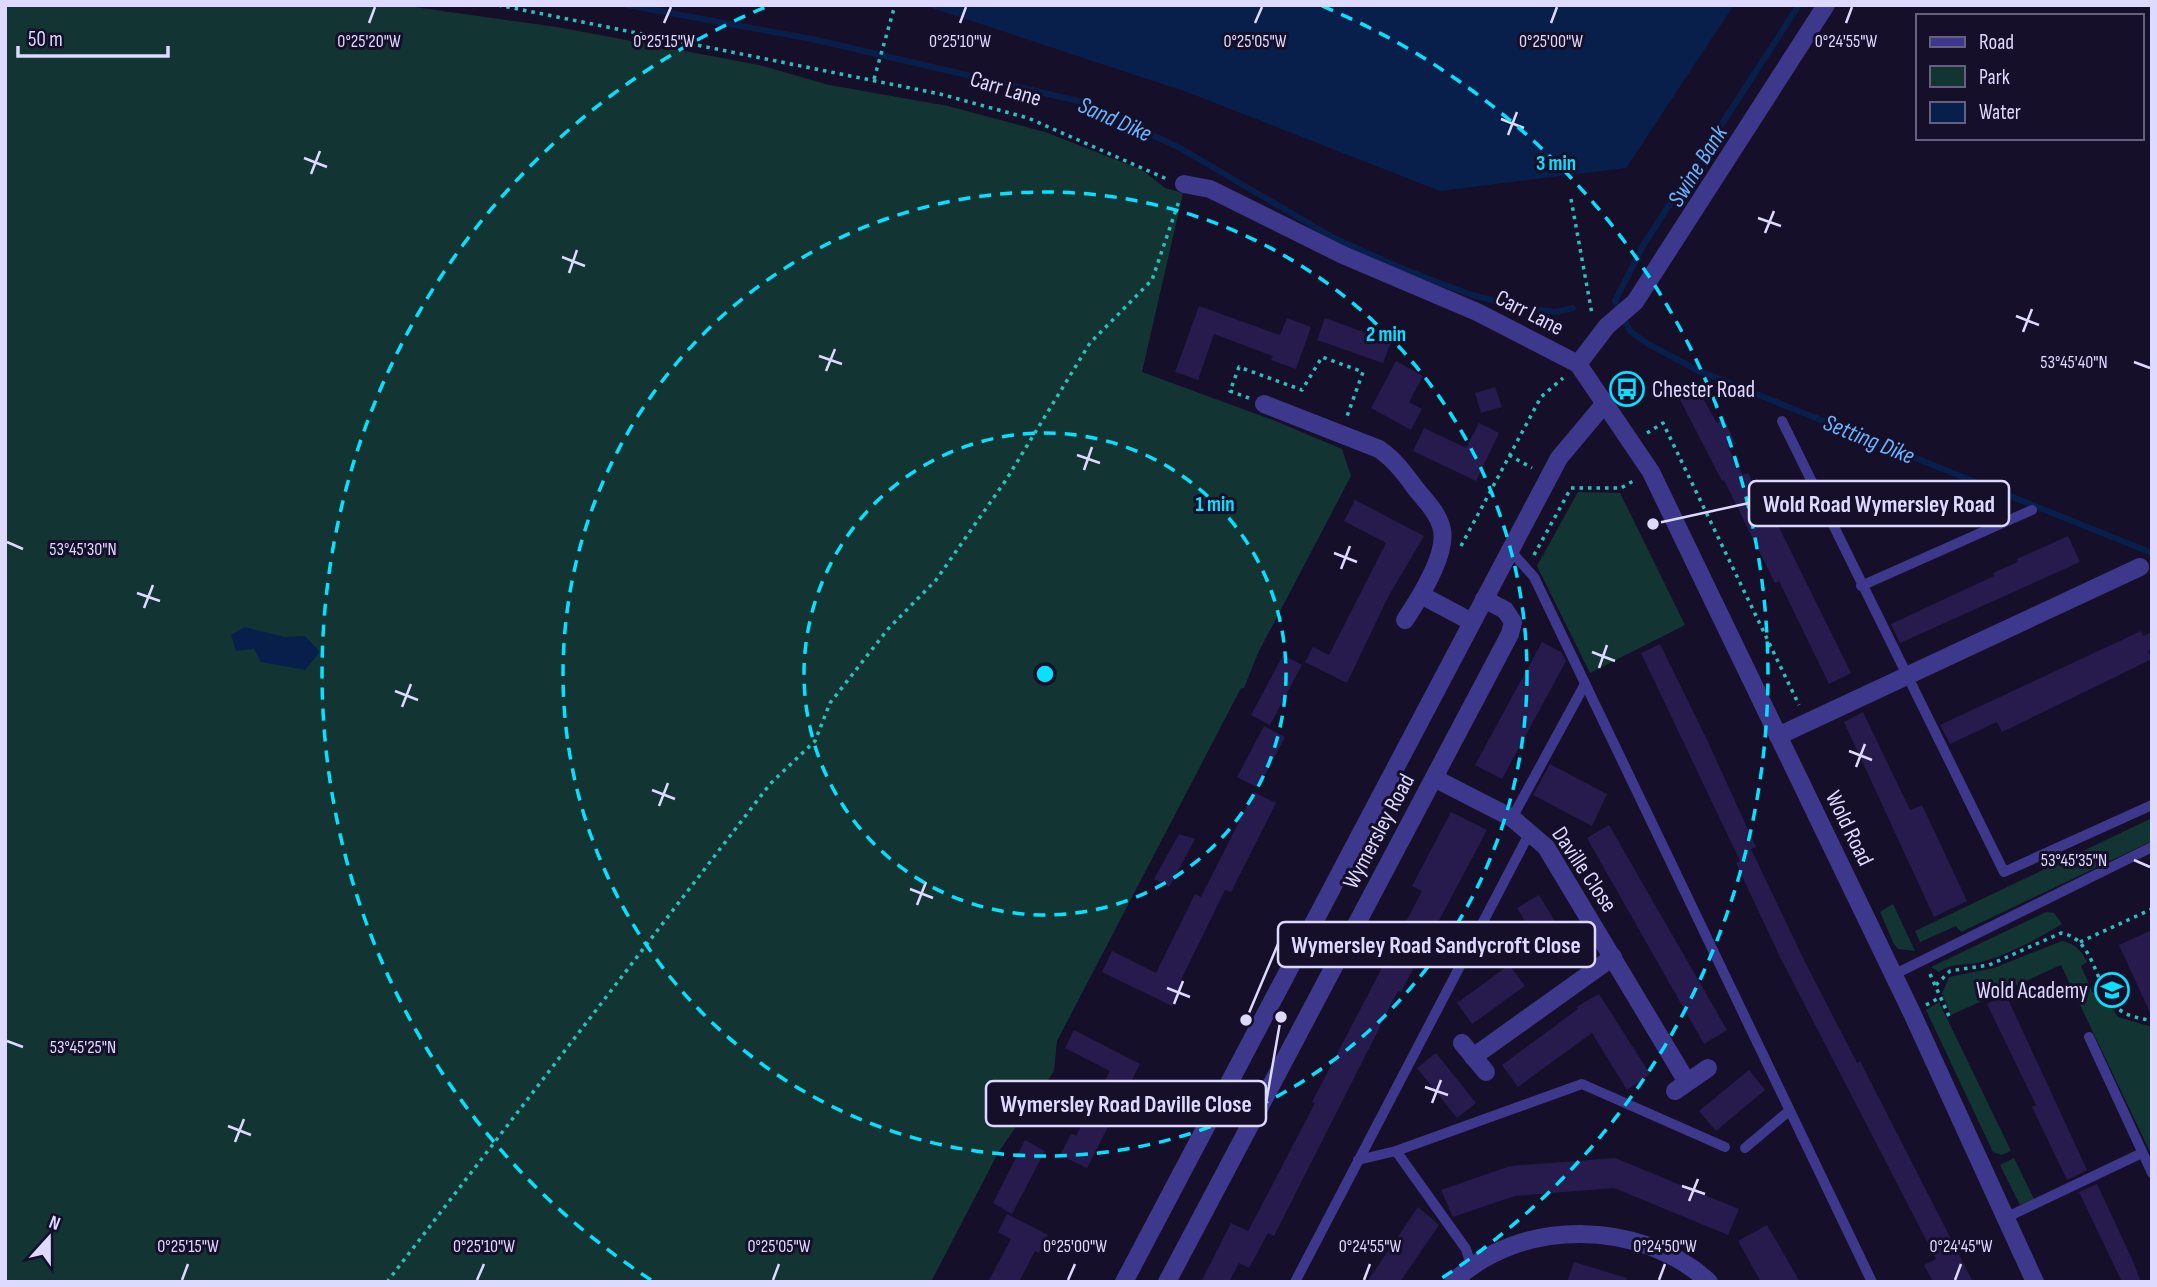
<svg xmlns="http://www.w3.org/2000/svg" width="2157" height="1287" font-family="'Sofia Sans Condensed',sans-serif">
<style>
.green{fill:#123534}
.water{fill:#081f4b}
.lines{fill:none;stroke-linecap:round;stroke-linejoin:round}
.stream{stroke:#081f4b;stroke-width:6}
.building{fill:#261b4c}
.path{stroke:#2ac1bc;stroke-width:3.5;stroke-dasharray:3.5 5;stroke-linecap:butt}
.service{stroke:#3d388b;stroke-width:10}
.minor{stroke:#3d388b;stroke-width:18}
.ticks{fill:none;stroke:#ded9ff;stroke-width:2.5}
.ring{fill:none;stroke:#05e1ff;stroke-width:3.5;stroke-dasharray:12 9}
.labels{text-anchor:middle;stroke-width:6;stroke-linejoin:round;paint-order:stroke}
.street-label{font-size:23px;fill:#ded9ff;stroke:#150f2a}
.poi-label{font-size:23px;fill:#ded9ff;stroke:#150f2a;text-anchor:start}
.water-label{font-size:24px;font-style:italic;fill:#67b5ff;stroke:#150f2a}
.ticks-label{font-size:18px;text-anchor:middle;fill:#ded9ff;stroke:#150f2a;stroke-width:6;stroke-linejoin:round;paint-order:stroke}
.centre{fill:#05e1ff;stroke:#150f2a;stroke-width:3.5}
.ring-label{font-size:21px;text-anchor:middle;font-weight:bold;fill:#05e1ff;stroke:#150f2a;stroke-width:6;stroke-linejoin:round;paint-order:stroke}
.leader{fill:none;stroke:#ded9ff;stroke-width:2.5}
.callout-dot{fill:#ded9ff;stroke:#150f2a;stroke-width:2.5}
.callout{fill:#150f2a;stroke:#ded9ff;stroke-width:2.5}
.callout-label{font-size:24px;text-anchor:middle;font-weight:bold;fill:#ded9ff}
</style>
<rect width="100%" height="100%" fill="#150f2a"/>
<g class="green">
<polygon points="5,5 400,5 557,27 759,65 829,85 948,106 1045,132 1142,170 1165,188 1183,193 1142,372 1273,420 1342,449 1351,476 1258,653 1244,688 1241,688 1057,1041 1054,1071 998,1153 931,1282 5,1282"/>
<polygon points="1578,492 1620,493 1685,625 1590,673 1537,566"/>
<polygon points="2152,818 2152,841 1961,932 1956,926 1920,942 1915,931"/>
<polygon points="1893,904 1915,951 1898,949 1894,944 1880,912"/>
<path d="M2046 912 2054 913 2062 924C2037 939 2010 954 1981 962 1966 966 1953 962 1939 972L1931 967Z"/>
<path d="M2062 941C2075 944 2081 950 2087 962L2081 966 2093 993 2100 990 2118 1017 2152 1027V1156L2061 965 1951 1015 1942 994 1949 977 1994 968Z"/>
<polygon points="1939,1002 2011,1151 2001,1155 1993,1152 1926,1010"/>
<polygon points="2014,1158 2034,1199 2020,1205 2000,1165"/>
</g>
<g class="water">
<polygon points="923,5 1734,5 1626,168 1440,191 1187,92"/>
<polygon points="245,627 285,637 305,636 320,652 305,670 261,662 254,649 236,651 231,635"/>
</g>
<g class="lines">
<g class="stream">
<polyline points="627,5 812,39 1083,102 1180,148 1332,237 1403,269 1472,295 1518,307 1555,312 1573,308"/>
<polyline points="1799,5 1644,244 1615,301 1630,331 1648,344 1699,371 2152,553"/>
</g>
</g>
<g class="building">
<polygon points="1199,306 1280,335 1287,318 1311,327 1296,369 1271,360 1273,356 1214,334 1198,380 1175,372"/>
<polygon points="1325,318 1391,342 1383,363 1317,340"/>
<polygon points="1396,361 1423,376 1409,402 1422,409 1411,430 1371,408"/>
<polygon points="1693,381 1717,423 1724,419 1736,444 1728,447 1743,475 1748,473 1767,510 1770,509 1851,673 1829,684 1779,581 1775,583 1724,480 1722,481 1675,390"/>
<polygon points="1495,387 1502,407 1481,413 1475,393"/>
<polygon points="1479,423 1499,433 1476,481 1413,451 1424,428 1466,448"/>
<polygon points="1355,500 1424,536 1388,597 1347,683 1305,662 1313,647 1329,655 1386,543 1344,521"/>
<polygon points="2068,536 2080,562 1900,643 1891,624 1994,576 1993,573 2018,562 2017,559"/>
<polygon points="2141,631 2143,636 2152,632 2152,649 2148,651 2152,659 2002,732 1997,722 1950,744 1940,725"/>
<polygon points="1542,642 1561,652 1566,661 1502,779 1475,765"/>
<polygon points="1660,644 1708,742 1756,847 1751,849 1804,960 1857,1063 1860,1061 1973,1282 1933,1282 1924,1265 1936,1259 1780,957 1736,863 1740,861 1641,653"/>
<polygon points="1283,655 1302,665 1270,725 1251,715"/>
<polygon points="1863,712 1910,810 1922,805 1967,901 1934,917 1844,722"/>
<polygon points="1264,726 1285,737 1258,788 1237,777"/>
<polygon points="1550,764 1607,794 1592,826 1533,795"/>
<polygon points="1254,792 1276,803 1231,892 1225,890 1179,984 1182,986 1172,1006 1102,972 1112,951 1156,973 1195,894 1201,897"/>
<polygon points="1451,812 1487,830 1401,992 1398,991 1274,1236 1268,1233 1249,1268 1239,1263 1229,1282 1201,1282 1231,1223 1248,1231 1266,1197 1315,1103 1312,1102 1422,891 1412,886"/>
<polygon points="1609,825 1727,1030 1704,1044 1587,838"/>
<polygon points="1179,834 1195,839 1169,887 1154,879"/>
<polygon points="1539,895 1575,954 1553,968 1517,908"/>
<polygon points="2152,930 2152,1017 2119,945"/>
<polygon points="1509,965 1525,986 1472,1024 1457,1003"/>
<polygon points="1599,994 1650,1074 1627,1090 1592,1033 1518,1087 1502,1065 1578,1009 1576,1007"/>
<polygon points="2001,997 2007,997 2087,1170 2067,1180 2032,1107 2036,1105 1987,1004"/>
<polygon points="1074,1030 1140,1064 1087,1168 1060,1155 1071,1134 1076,1136 1110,1071 1065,1048"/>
<polygon points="1436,1053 1476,1103 1457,1118 1417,1068"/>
<polygon points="1749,1070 1765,1090 1716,1131 1699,1111"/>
<polygon points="1025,1140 1045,1151 1012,1214 993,1203"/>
<polygon points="1615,1158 1739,1209 1728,1235 1614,1188 1515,1196 1453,1217 1441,1190 1510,1166"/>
<polygon points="2097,1184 2132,1259 2141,1282 2122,1282 2079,1192"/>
<polygon points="1418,1207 1439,1225 1417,1257 1400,1282 1367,1282"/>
<polygon points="1007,1214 1048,1235 1039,1253 1035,1251 1019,1282 988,1282 1011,1239 998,1232"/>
<polygon points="1767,1225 1788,1261 1800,1282 1761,1282 1738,1241"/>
<polygon points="1574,1262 1627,1278 1626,1282 1567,1282"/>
</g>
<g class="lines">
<g class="path">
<polyline points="498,5 940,94 1028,118 1167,179"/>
<polyline points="874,79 895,5"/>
<polyline points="1571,199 1592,314"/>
<polyline points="1249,398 1230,391 1239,367 1302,390 1322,357 1363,372 1346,419"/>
<polyline points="1647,433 1663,423 1799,705"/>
<polyline points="1509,455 1532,468"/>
<polyline points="1571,488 1621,488 1635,480"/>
<polyline points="1461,546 1541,397 1563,378"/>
<polyline points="1534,555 1571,488"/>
<polyline points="2080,942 2152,909"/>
<polyline points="1930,974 1949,1016"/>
<path d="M1936 985 1950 971 1989 965 2061 933C2097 939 2094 991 2120 1010 2129 1017 2141 1018 2152 1021"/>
<polyline points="1926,1005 1939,998"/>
<polyline points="387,1282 770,784 815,741 830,703 888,629 936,580 1006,480 1090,343 1152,280 1179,201"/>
</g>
<g class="service">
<polyline points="1782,421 2004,872 2152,805"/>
<polyline points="1509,549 1534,577 1872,1282"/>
<polyline points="1861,586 2032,510"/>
<polyline points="1512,818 1585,684"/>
<polyline points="1893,975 2152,847"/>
<polyline points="2089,1037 2152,1173"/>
<polyline points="1745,1148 1789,1111"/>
<polyline points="1396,1151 1466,1249 1471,1265"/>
<polyline points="1358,1160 1396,1151 1582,1084 1725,1147"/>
<polyline points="2005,1218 2142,1153"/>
<polyline points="1295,1282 1530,832"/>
</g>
<g class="minor">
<polyline points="1184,184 1210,189 1343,255 1477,312 1578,364 1651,472 1911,1011 2035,1282"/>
<polyline points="1578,364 1607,326 1635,302 1826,5"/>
<path d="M1264 404 1379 449C1395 460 1405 474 1416 489 1426 501 1439 514 1442 530 1447 555 1419 599 1405 620"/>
<polyline points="1421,595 1472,622"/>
<polyline points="1778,736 2140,567"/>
<polyline points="1434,778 1512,818 1546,847 1687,1082"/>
<polyline points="1462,1043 1486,1072"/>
<polyline points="1473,1057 1613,957"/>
<polyline points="1675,1091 1708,1068"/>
<polyline points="1124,1282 1559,458 1606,402"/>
<polyline points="1167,1282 1510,634 1513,622 1505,610 1484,599"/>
<path d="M1453 1282C1520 1217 1641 1219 1709 1282"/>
</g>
</g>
<path class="ticks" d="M369 23 375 7M664 23 671 7M960 23 966 7M1255 23 1262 7M1551 23 1557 7M1846 23 1852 7M1501 119 1524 128M1508 135 1517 112M304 158 327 167M311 174 320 151M1758 218 1781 226M1765 233 1774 211M562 257 585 266M569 273 577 250M2016 316 2039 325M2023 332 2032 309M819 356 842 364M2134 362 2150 368M826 371 835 349M1077 455 1100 463M1084 470 1092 447M7 542 23 549M1334 553 1357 562M1341 569 1350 546M137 593 160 601M144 608 153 585M1592 652 1615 661M1599 668 1607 645M395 691 418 700M402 707 411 684M1849 751 1872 760M1856 767 1865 744M652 790 675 799M659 806 668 783M2134 860 2150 867M910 889 933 898M917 905 926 882M1167 988 1190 997M1174 1004 1183 981M7 1041 23 1047M1425 1087 1448 1095M1432 1103 1441 1080M228 1126 251 1135M235 1142 244 1119M1682 1186 1705 1194M1689 1201 1698 1179M182 1280 188 1264M477 1280 484 1264M773 1280 779 1264M1068 1280 1075 1264M1364 1280 1370 1264M1659 1280 1665 1264M1955 1280 1961 1264"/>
<g class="ring">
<circle cx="1045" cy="674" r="241"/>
<circle cx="1045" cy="674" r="482"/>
<path d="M651 1280A723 723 0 0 1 768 6M1322 6A723 723 0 0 1 1439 1280"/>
</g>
<defs>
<g id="bus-ring" transform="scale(1.75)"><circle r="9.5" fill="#150f2a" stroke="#05e1ff" stroke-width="1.5"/><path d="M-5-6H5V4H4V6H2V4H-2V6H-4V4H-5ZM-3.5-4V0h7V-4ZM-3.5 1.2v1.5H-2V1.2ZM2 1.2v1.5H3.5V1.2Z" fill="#05e1ff"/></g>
<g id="school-ring" transform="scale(1.75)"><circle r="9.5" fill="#150f2a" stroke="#05e1ff" stroke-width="1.5"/><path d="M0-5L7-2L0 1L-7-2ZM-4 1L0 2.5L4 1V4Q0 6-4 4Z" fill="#05e1ff"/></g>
</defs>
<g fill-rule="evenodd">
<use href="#bus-ring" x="1627" y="389"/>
<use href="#school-ring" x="2112" y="990"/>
</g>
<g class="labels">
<g class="street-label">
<text transform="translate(1006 88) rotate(17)" y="8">Carr Lane</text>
<text transform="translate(1530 312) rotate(27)" y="8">Carr Lane</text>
<text transform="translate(1850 828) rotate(64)" y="8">Wold Road</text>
<text transform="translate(1378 831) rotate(-62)" y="8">Wymersley Road</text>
<text transform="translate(1585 869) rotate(56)" y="8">Daville Close</text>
</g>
<g class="poi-label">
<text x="1652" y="397">Chester Road</text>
<text x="2088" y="998" text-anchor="end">Wold Academy</text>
</g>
<g class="water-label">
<text transform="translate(1115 119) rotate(24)" y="8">Sand Dike</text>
<text transform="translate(1697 166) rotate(-58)" y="8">Swine Bank</text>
<text transform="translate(1869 439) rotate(22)" y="8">Setting Dike</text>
</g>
</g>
<g class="ticks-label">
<text x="369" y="47">0°25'20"W</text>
<text x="664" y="47">0°25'15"W</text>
<text x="960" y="47">0°25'10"W</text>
<text x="1255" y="47">0°25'05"W</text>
<text x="1551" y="47">0°25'00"W</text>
<text x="1846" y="47">0°24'55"W</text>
<text x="2074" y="368">53°45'40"N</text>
<text x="83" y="555">53°45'30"N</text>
<text x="2074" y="866">53°45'35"N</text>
<text x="83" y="1053">53°45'25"N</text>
<text x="188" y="1252">0°25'15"W</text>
<text x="484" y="1252">0°25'10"W</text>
<text x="779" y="1252">0°25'05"W</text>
<text x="1075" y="1252">0°25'00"W</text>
<text x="1370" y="1252">0°24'55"W</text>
<text x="1665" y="1252">0°24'50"W</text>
<text x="1961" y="1252">0°24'45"W</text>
</g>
<circle cx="1045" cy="674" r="10" class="centre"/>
<g class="ring-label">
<text x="1556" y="170">3 min</text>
<text x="1386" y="341">2 min</text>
<text x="1215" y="511">1 min</text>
</g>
<path class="leader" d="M1653 524L1749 503M1246 1020L1278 944M1281 1017L1266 1103"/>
<g class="callout-dot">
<circle cx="1653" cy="524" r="7"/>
<circle cx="1246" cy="1020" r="7"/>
<circle cx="1281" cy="1017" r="7"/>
</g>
<g class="callout">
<rect x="1749" y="481" width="260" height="45" rx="7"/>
<rect x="1278" y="922" width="317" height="45" rx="7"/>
<rect x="986" y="1081" width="280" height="45" rx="7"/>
</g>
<g class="callout-label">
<text x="1879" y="512">Wold Road Wymersley Road</text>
<text x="1436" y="953">Wymersley Road Sandycroft Close</text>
<text x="1126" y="1112">Wymersley Road Daville Close</text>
</g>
<rect width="2157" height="1287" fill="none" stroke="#ded9ff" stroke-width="14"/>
<rect x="1916" y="14" width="228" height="126" fill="#150f2a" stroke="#65607f" stroke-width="2"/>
<rect x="1930" y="37" width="35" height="10" fill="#3d388b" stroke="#65607f" stroke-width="2"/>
<text x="1979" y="49" font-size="21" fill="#ded9ff">Road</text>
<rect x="1930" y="66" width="35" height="21" fill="#123534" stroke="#65607f" stroke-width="2"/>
<text x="1979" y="84" font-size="21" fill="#ded9ff">Park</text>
<rect x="1930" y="102" width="35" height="21" fill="#081f4b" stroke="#65607f" stroke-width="2"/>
<text x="1979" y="119" font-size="21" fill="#ded9ff">Water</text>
<g transform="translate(49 1238) rotate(21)" stroke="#150f2a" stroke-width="5" paint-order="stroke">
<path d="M0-5L12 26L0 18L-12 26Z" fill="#ded9ff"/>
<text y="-10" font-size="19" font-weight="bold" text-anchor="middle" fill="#ded9ff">N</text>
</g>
<path d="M18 46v10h150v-10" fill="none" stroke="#ded9ff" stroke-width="3.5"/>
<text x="28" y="46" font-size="21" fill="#ded9ff" stroke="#150f2a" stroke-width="5" paint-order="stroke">50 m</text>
</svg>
